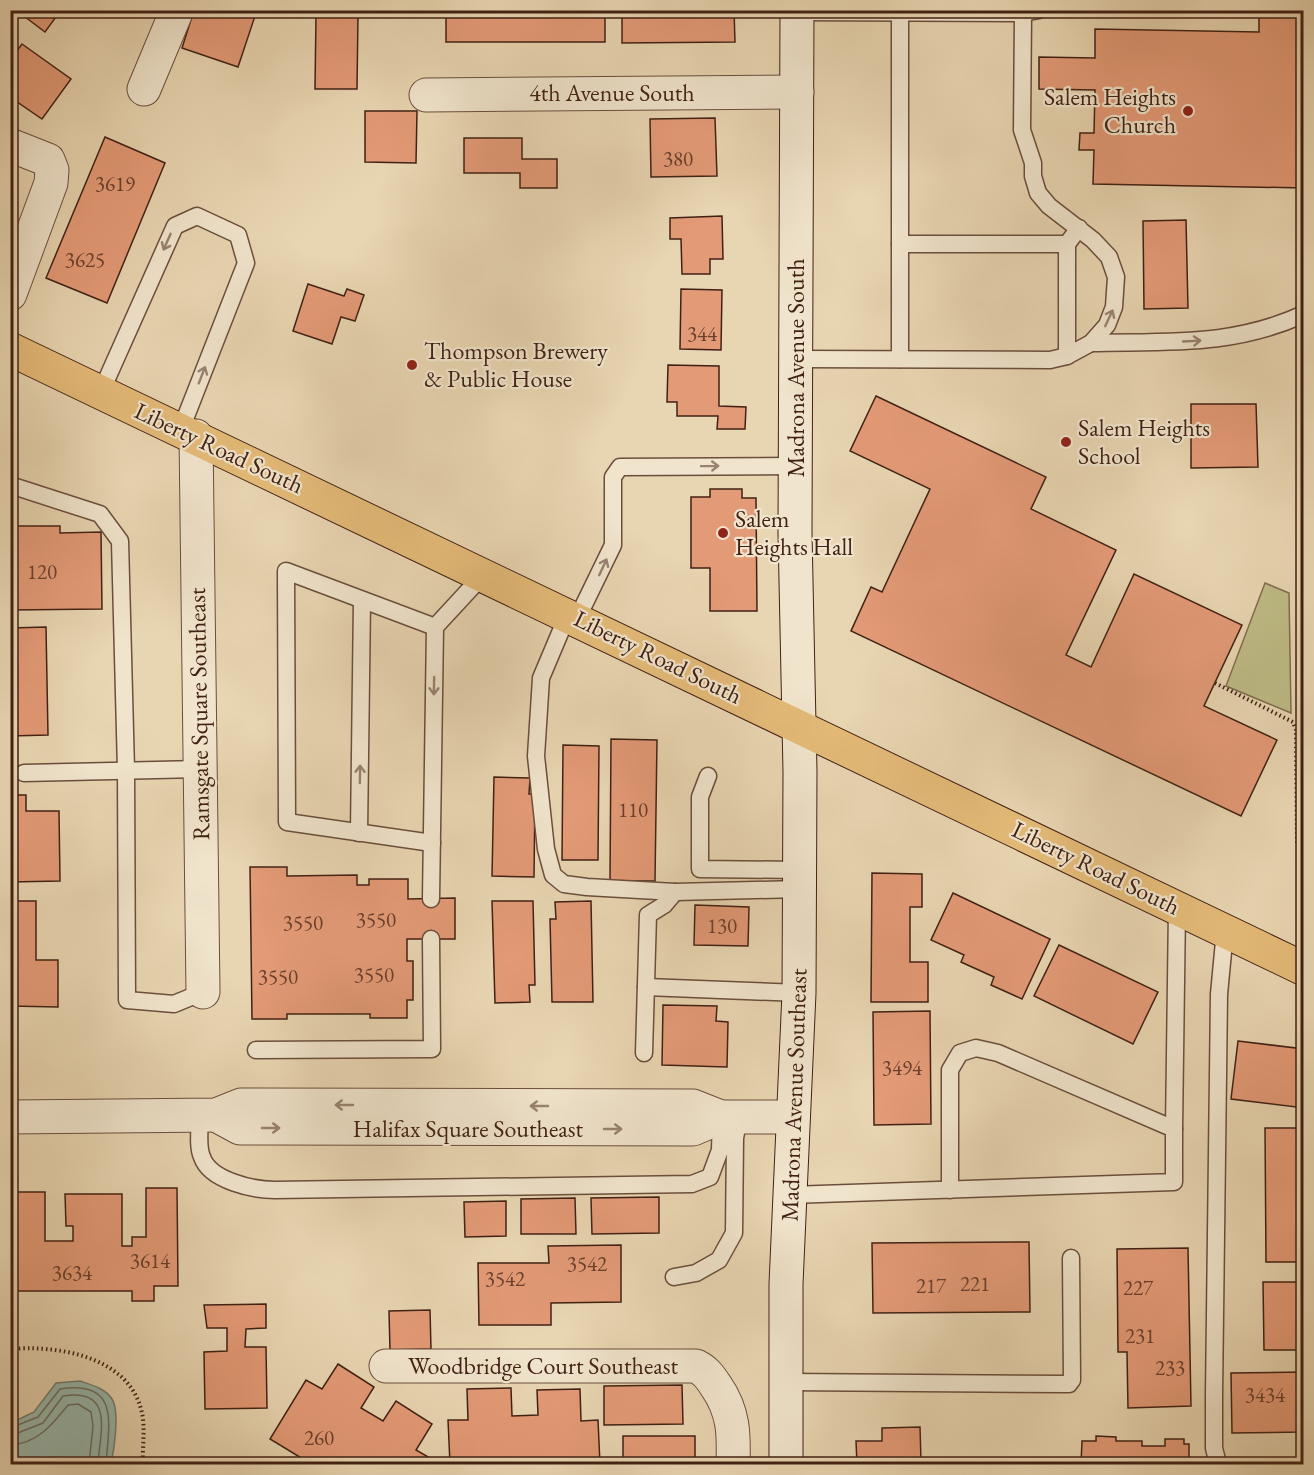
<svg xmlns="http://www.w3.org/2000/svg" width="1314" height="1475" font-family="'EB Garamond',serif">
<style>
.green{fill:#bebb86;stroke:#806e4e;stroke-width:1.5}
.water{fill:#97b8ad;stroke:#757c70;stroke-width:1.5}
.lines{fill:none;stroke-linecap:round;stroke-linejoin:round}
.shore{stroke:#6c6c61;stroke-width:1.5}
.building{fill:#e39a76;stroke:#412115;stroke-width:1.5}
.lane-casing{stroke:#6b4e3c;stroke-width:19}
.street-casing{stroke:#6b4e3c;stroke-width:35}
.secondary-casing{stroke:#412115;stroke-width:35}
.primary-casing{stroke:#412115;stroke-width:35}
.path{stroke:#412115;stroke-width:4;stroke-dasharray:1.5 3;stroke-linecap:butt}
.lane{stroke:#f0e4cc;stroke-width:16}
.street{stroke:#f0e4cc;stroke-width:33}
.secondary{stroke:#f0e4cc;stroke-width:33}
.primary{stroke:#e4ba78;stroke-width:33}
.oneway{stroke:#988270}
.poi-dot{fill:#8f2418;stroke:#f0e4cc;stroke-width:2}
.labels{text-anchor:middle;stroke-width:4.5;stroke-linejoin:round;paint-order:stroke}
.number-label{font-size:21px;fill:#6a3f2d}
.street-label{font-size:24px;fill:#412115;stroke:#f0e4cc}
.poi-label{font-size:24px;fill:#412115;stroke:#f0e4cc;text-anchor:start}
</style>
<rect width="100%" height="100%" fill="#e8d5b1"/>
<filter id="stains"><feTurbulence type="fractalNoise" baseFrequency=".00333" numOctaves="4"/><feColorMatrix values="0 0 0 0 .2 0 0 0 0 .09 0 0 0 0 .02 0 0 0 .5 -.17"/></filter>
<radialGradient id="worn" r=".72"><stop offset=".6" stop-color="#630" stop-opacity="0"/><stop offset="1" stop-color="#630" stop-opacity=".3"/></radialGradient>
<polygon class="green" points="1265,583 1289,593 1291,713 1226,686"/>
<path class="water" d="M80 1381C91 1385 105 1388 112 1399 120 1412 114 1450 111 1464H11V1423L34 1412 56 1383Z"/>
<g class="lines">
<g class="shore">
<path d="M10 1428 38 1417 60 1389C120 1380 109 1423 106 1464"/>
<path d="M10 1436 43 1423 63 1396C115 1388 100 1432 98 1464"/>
<path d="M10 1445C37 1444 53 1424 68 1405L78 1404 91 1412 93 1426 89 1464"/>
</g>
</g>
<g class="building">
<polygon points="16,10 61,10 45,32"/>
<polygon points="194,10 257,10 238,67 182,48"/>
<polygon points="446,10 596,10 596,13 605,13 605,42 446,42"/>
<polygon points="622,10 734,10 735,42 622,43"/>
<polygon points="1259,10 1304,10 1304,188 1093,184 1094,150 1079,150 1080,133 1094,133 1095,90 1039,89 1039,57 1095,58 1095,29 1259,32"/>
<polygon points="316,15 358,16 357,89 315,89"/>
<polygon points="22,44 71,79 42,119 10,97 10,60"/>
<polygon points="365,111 417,111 416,163 365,162"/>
<polygon points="715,118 717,176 651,177 650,119"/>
<polygon points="105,137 165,163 107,303 46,278"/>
<polygon points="464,138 522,138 522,159 557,159 557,188 520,188 520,173 464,173"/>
<polygon points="722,216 723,259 710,259 710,274 682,274 681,239 670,239 670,218"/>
<polygon points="1186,220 1188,308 1144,309 1143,221"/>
<polygon points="308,284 344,296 347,289 364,295 355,321 341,317 332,344 293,331"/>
<polygon points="681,289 722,290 721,350 680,349"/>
<polygon points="668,365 719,366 719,406 746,407 745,429 717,429 718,416 677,416 677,402 667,402"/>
<polygon points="876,396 1046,477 1031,509 1116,550 1066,655 1091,667 1134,574 1242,625 1204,706 1277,740 1241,816 851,631 871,587 882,592 930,489 850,451"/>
<polygon points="1191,404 1256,404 1258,467 1191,468"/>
<polygon points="710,489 742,489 742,498 756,498 757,611 710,611 710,568 691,568 691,497 710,497"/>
<polygon points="15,526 60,526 60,533 101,532 102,609 10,610 10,531 15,531"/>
<polygon points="46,627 48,735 10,736 10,628"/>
<polygon points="611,739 657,740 655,881 610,881"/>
<polygon points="563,745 599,746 598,860 562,860"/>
<polygon points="494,777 530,778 529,794 535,794 534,877 492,876"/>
<polygon points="10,795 26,795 26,811 59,811 60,881 10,882"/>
<polygon points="250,867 287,867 287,876 357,875 357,885 369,885 369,879 408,879 408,899 455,898 455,939 407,939 407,961 413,961 413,1000 407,1000 407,1018 370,1018 370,1014 287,1014 287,1019 252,1019"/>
<polygon points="872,873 922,874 922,907 910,907 910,962 928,962 928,1002 871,1002"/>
<polygon points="953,893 1050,939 1022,999 991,985 994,977 961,962 964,955 931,940"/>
<polygon points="10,901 36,901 36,960 58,960 58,1007 10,1006"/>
<polygon points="492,901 533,901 535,985 529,985 530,1002 495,1003"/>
<polygon points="591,901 593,1002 552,1002 550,919 556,919 555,902"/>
<polygon points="695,905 749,907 748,946 694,945"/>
<polygon points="1059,945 1158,992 1133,1044 1034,996"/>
<polygon points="663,1005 717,1006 716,1021 728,1022 727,1067 662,1065"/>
<polygon points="930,1011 931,1124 874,1125 873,1012"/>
<polygon points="1238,1041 1304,1049 1304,1108 1231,1099"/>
<polygon points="1265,1128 1304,1128 1304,1262 1266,1262"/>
<polygon points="146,1188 177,1188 178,1286 154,1286 154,1301 132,1301 132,1291 12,1291 12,1192 45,1192 45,1241 73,1241 73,1226 66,1226 65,1194 122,1194 122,1246 132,1246 132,1237 146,1237"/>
<polygon points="659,1197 659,1233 592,1234 591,1198"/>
<polygon points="575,1198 576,1234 521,1234 521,1199"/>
<polygon points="506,1201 506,1236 465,1237 464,1202"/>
<polygon points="1029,1242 1030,1312 873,1313 872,1243"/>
<polygon points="621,1245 621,1302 551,1303 551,1325 479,1325 478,1263 549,1263 548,1246"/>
<polygon points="1188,1248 1191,1406 1128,1408 1127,1352 1118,1352 1117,1249"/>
<polygon points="1263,1282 1304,1282 1304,1350 1264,1350"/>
<polygon points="266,1304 266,1328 246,1329 245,1347 266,1347 267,1408 205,1409 204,1352 227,1351 227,1328 207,1328 204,1305"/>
<polygon points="430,1310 431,1349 390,1350 389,1311"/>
<polygon points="338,1364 374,1387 361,1408 383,1421 396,1401 432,1424 416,1450 430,1458 426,1464 311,1464 270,1439 306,1380 322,1389"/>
<polygon points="1304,1372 1304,1432 1232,1433 1231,1373"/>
<polygon points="682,1385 683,1424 604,1425 604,1386"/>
<polygon points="511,1388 512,1416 538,1415 537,1390 580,1389 581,1421 598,1420 600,1464 450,1464 448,1420 468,1420 467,1389"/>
<polygon points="920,1427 921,1461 857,1464 856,1441 882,1441 882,1428"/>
<rect x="623" y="1436" width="72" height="28"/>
<polygon points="1096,1436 1116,1437 1116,1441 1142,1441 1142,1446 1165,1446 1165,1439 1184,1439 1184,1444 1189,1444 1189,1464 1081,1464 1082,1441 1096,1441"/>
</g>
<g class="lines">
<g class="lane-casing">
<g id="lane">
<polyline points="797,12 1023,13 1039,10"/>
<polyline points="900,12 900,359"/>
<polyline points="1023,13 1022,130 1033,163 1033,176 1038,193 1049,206 1093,240 1109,257 1116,277 1114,307 1107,325 1091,343 1067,356"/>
<polyline points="900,244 1067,244"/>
<path d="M1091 343C1168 341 1232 347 1304 314"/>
<polyline points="797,359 1050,360 1067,356 1067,244 1079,228"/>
<polyline points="101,392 175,226 197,216 238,235 246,263 181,429"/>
<polyline points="10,485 100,514 120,541 126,770 127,1000 174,1004 203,992"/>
<polyline points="568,614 541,678 536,756 546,849 553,875 564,884 587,887 675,892 799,889"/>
<polyline points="577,619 613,545 613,477 620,467 795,466"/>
<polyline points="24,773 200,769"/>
<polyline points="708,776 700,797 700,869 800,870"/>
<polyline points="359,833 362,600"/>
<polyline points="432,843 287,822 286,571 435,627"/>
<polyline points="431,899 435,627 484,574"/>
<polyline points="646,987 799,993"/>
<polyline points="256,1050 432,1049 431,939"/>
<polyline points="644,1053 648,915 664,905 675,892"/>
<path d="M200 1115C200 1128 197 1146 202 1157 210 1181 254 1190 275 1190L692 1184 710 1177 720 1150 721 1117"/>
<polyline points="1174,1129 1177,908"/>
<polyline points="790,1195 1174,1182 1174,1129 998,1053 976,1048 960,1053 950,1070 950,1190"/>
<polyline points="674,1277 696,1273 719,1260 734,1233 735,1138 739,1117"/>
<polyline points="786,1382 1069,1384 1072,1380 1071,1258"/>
<polyline points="1218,1464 1214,1448 1214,1395 1219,994 1225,931"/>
</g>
</g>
<g class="street-casing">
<g id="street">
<polyline points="144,89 177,10"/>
<polyline points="426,95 797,92"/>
<polyline points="10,145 48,160 52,170 51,183 10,294"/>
<polyline points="196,436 203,992"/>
<polyline points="216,1115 240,1128 693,1129 721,1117"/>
<polyline points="10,1117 216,1115 241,1105 693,1106 721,1117 793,1117"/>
<path d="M386 1366H696C706 1371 710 1377 716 1386 734 1412 734 1434 733 1464"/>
</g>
</g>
<g class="secondary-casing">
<polyline id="secondary" points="786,1464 786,1284 799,993 800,772 795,533 797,10"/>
</g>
<g class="primary-casing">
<polyline id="primary" points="10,349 1304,969"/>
</g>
<g class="path">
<polyline points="1215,683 1293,722 1296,730 1297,843 1304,866"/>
<path d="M10 1349C57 1345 127 1356 141 1409 146 1426 142 1447 143 1464"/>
</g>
<use href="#lane" class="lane"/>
<use href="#street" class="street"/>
<use href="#secondary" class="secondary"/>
<use href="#primary" class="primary"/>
</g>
<defs><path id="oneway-shaft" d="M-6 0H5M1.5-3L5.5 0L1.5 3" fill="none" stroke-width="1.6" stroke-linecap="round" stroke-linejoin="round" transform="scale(1.5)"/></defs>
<g class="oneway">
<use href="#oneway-shaft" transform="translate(167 242) rotate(114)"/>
<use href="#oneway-shaft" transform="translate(1109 318) rotate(-65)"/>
<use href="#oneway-shaft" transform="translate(1192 341) rotate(-3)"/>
<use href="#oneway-shaft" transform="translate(202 375) rotate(-69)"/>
<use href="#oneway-shaft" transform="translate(710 466) rotate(-1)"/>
<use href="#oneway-shaft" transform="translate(603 567) rotate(-65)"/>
<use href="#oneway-shaft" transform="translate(434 686) rotate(91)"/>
<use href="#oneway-shaft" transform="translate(360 774) rotate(-89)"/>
<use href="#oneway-shaft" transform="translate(344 1105) rotate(-180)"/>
<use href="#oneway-shaft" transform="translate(539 1106) rotate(-180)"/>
<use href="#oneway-shaft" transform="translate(271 1128)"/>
<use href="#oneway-shaft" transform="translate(613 1129)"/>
</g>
<g class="poi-dot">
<circle cx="1188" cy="111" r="6"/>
<circle cx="412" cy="365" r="6"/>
<circle cx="1066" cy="442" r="6"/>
<circle cx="723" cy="533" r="6"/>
</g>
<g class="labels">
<g class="number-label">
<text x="678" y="166">380</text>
<text x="115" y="191">3619</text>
<text x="85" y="267">3625</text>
<text x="702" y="341">344</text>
<text x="42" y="579">120</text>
<text x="633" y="817">110</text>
<text x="376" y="927">3550</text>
<text x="303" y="930">3550</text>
<text x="722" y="933">130</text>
<text x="374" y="982">3550</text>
<text x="278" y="984">3550</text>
<text x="902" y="1075">3494</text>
<text x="150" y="1268">3614</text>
<text x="587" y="1271">3542</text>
<text x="72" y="1280">3634</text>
<text x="505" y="1286">3542</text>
<text x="975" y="1291">221</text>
<text x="931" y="1293">217</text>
<text x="1138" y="1295">227</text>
<text x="1140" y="1343">231</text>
<text x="1170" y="1375">233</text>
<text x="1265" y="1402">3434</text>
<text x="319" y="1445">260</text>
</g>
<g class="street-label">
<text x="612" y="101">4th Avenue South</text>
<text transform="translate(796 368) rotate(-90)" y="8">Madrona Avenue South</text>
<text transform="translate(219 448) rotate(25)" y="8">Liberty Road South</text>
<text transform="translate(658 657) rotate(26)" y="8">Liberty Road South</text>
<text transform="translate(199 714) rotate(-91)" y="8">Ramsgate Square Southeast</text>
<text transform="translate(1096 868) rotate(26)" y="8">Liberty Road South</text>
<text transform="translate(794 1095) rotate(-88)" y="8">Madrona Avenue Southeast</text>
<text x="468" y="1137">Halifax Square Southeast</text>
<text x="543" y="1374">Woodbridge Court Southeast</text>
</g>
<g class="poi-label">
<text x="1176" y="105" text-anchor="end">Salem Heights<tspan x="1176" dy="28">Church</tspan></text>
<text x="424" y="359">Thompson Brewery<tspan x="424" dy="28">&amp; Public House</tspan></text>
<text x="1078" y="436">Salem Heights<tspan x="1078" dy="28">School</tspan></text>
<text x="735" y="527">Salem<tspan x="735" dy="28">Heights Hall</tspan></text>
</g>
</g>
<rect width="1314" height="1475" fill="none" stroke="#e8d5b1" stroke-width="36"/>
<rect x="12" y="12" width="1290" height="1451" fill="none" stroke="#412115" stroke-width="3"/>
<rect x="18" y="18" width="1278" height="1439" fill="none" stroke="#412115" stroke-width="1.5"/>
<rect width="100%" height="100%" filter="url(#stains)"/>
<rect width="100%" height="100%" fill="url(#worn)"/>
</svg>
